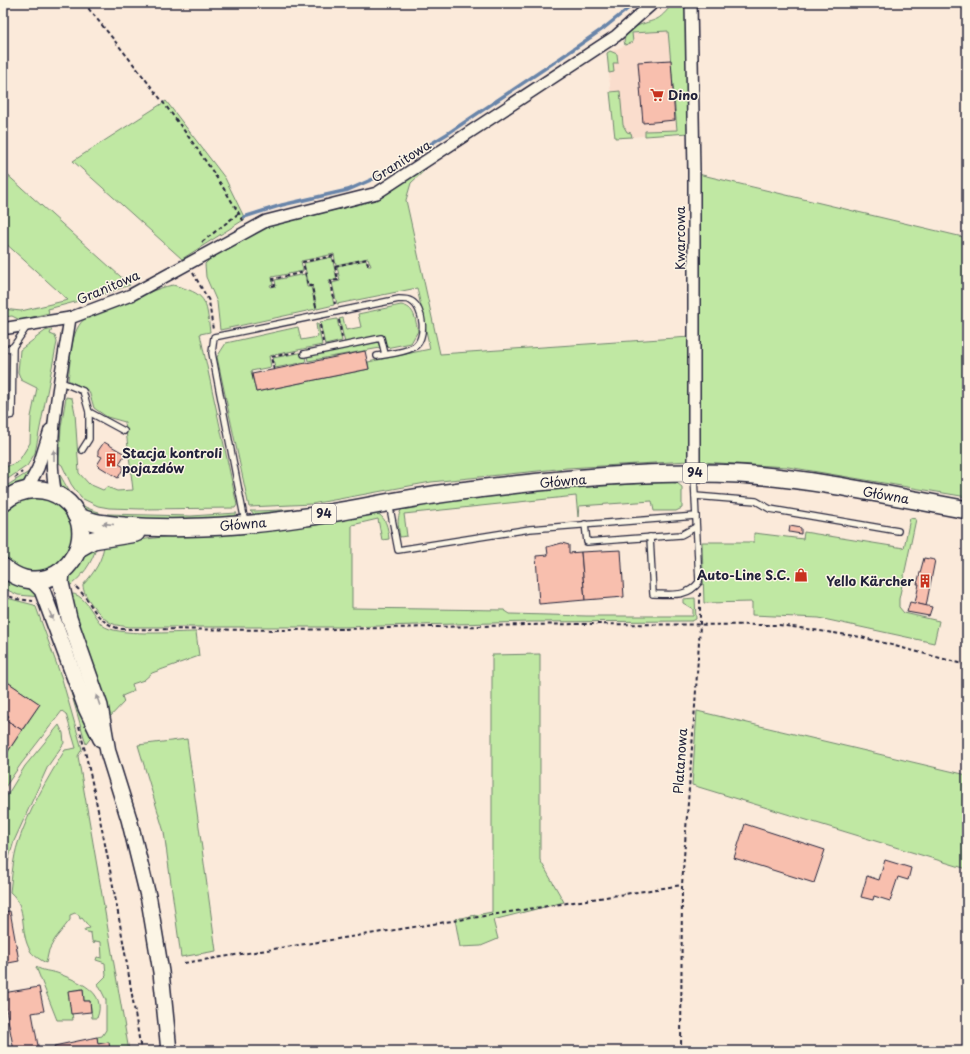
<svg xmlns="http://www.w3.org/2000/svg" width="970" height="1054" font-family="'Playpen Sans',sans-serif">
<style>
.built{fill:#faddcd}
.green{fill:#c0e8a3;stroke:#71856f}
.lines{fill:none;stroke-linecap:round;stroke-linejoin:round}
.stream{stroke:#6884a9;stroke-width:3.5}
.building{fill:#f8bfae;stroke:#22223b}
.lane-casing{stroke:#22223b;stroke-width:8}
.street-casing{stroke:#22223b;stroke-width:14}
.secondary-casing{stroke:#22223b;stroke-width:18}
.primary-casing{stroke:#22223b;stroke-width:20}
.path{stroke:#22223b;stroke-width:2;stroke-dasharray:4 3;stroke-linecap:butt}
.lane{stroke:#fcf5e5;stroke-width:5.5}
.street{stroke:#fcf5e5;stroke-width:11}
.secondary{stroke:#fcf5e5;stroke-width:15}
.primary{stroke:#fcf5e5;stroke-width:17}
.oneway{fill:#9a9698}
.labels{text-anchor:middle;stroke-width:3;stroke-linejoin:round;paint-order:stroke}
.shield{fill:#fcf5e5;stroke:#63616e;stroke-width:1}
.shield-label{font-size:12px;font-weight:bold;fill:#22223b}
.poi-label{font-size:13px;font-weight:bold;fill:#22223b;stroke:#fcf5e5;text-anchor:start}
.street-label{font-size:13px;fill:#22223b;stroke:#fcf5e5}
</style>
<rect width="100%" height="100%" fill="#fbeada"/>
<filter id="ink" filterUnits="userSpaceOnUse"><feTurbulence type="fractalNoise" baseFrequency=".025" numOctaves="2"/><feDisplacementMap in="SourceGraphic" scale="8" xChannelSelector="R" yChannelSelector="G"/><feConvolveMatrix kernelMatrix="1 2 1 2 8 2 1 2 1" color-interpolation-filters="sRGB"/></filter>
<g filter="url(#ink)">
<polygon class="built" points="668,31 677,130 645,131 645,136 615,138 607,53 633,42 632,34"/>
<g class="green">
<path d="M673 3H689V133L645 136V131L677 130 668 31 632 33 633 42 625 45 624 41C627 25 646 24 657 19 663 16 669 8 673 3Z"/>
<polygon points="610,51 617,54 618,63 613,63 614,72 609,73 607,53"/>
<polygon points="620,91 623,125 627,132 631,133 632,137 615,138 610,92"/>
<polygon points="166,101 225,178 245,219 182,259 73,161"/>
<polygon points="427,168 411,183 406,200 440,354 690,337 689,461 567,468 431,482 312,504 249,507 217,357 226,343 298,327 301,340 318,337 316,324 318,324 322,345 269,356 271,367 251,371 256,392 369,369 368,362 430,349 417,288 337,304 332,283 340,281 337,266 366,260 368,266 371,266 368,258 336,265 334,254 301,261 303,271 272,277 273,284 270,285 271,287 276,286 275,280 305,274 307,287 311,287 316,309 220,330 217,302 206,277 205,264 211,258 266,227 367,202"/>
<polygon points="3,171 130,285 98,296 48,309 49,313 20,320 12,316 3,317 3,309 21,311 68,300 3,241"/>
<polygon points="698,174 967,238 967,497 788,467 701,462 699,457"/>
<polygon points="332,257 337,280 329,281 334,305 317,309 312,285 309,285 304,263"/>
<path d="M173 285C207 294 206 299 210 332L200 334 237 505 235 508 141 509 109 508 98 506 81 498 71 484 62 465 59 463 61 427 66 397 72 398 75 413 79 473 89 484 103 490 107 487 117 491 133 490 125 422 107 417 94 408 89 391 68 380C71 361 69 329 87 317 97 311 111 309 122 305 138 298 155 288 173 285Z"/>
<path d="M401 305C415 307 415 319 418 331L411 343 386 348 383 335 345 343 339 319 343 318 346 330 361 327 358 314Z"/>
<polygon points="337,319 342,341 325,345 320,322"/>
<polygon points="52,329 50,334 55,336 57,342 35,453 27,466 3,482 3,468 18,462 30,443 31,417 37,388 21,380 18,372 20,350 45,331"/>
<polygon points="378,342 380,348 308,361 307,356"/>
<polygon points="304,352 306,362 275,368 273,358"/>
<path d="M32 470C30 484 14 488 3 494V488Z"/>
<path d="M58 472C71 492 72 505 99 512L98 521 63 492Z"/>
<path d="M668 482 677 483 682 487V508L676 511H654L652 501 579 506 578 517 576 496 404 514 407 536 400 537C398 525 396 517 403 507 491 493 580 487 668 482Z"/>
<path d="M40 495C47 499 58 503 64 509 67 511 68 517 70 520 88 559 33 592 3 558V510L12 501Z"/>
<polygon points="308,509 256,516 250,511 256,511"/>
<path d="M375 512C386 517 388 527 389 539L382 540 378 519 352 525V608L504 610 510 614 587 616H693V609L683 603V599L695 598 696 619 692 621 531 622 343 627H130C124 626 117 626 111 623 101 618 82 595 83 585 94 573 103 560 104 544Z"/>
<polygon points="237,513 233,519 106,522 107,514 191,516"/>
<polygon points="910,518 916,519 899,599 899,607 904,613 939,621 934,643 819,618 752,615 752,602 704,603 702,542 754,542 754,533 803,539 804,532 904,548"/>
<path d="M97 545C92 564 82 577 67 588V574L83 552Z"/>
<polygon points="11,580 30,586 41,597 18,595 3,588 3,582"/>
<path d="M74 594C87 598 93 616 102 625 116 637 176 632 196 632L199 656 152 673 144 680 132 684 134 691 122 696 124 702 108 719 69 595Z"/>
<path d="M3 597 34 605 36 607 62 679 82 749 78 756 129 1051H110L108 1042 98 1044 97 1037 102 1036 106 1030V1000L98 984 106 976 105 963 96 960 97 957 102 958 101 942 95 941 94 944 92 941 91 933 84 931 85 929 90 928 82 918 80 919 79 915 75 913 70 915V920L55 939 49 950 46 963C41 960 34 956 31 952 18 931 29 908 10 892 12 876 13 858 18 843 29 810 47 779 65 750L76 748 66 714 62 711 21 764 3 790V759L40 704 3 679Z"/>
<polygon points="41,606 93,735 86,744 70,689"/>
<polygon points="540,654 540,860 564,902 493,920 498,939 481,946 460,947 455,919 492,912 492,655"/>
<polygon points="697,711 967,775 967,869 692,785"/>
<polygon points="59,725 63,733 64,743 48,766 14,841 3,878 3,802 25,766"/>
<polygon points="187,739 216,951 181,957 164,832 138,745"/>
<path d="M36 967C43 971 50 971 57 973 77 981 108 991 97 1018H92L90 1001H84L83 989 69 991 73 1020H57Z"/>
</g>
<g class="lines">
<polyline class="stream" points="244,217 282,205 348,190 373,179 447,134 559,59 604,28 635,3"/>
</g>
<g class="building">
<polygon points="671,60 675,120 643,123 638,62"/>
<polygon points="365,351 369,369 256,392 252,374"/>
<polygon points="104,442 125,454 119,464 124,467 118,478 97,465 102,457 98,455 98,451"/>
<polygon points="790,526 801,528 801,534 789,532"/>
<polygon points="562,543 569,545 569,553 581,552 585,600 539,604 536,556 548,555 547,547"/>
<polygon points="621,550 624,597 585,600 581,552"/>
<polygon points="924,558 935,560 926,606 915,603 919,584 917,584"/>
<polygon points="910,602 932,607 929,616 907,612"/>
<polygon points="3,679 40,704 22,730 6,720 9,716 3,712"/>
<polygon points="6,720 22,730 3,759 3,725"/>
<polygon points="745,824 825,850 814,883 734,858"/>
<polygon points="885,860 911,868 908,880 898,877 890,901 874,896 873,900 861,897 867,876 879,880"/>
<polygon points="10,911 19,961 3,964 3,912"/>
<polygon points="39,987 44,1011 32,1013 39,1051 14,1051 3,993"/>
<polygon points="83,989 84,1001 90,1001 91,1012 71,1014 68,991"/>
<polygon points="97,1037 98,1044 109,1042 110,1051 56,1051 54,1046"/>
</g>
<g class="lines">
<g class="lane-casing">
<g id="lane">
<polyline points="3,350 13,347"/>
<polyline points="304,354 381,338 385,354"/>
<polyline points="61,382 83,391 89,412 124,431"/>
<polyline points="3,417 12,415 13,347 28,325"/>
<polyline points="82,450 89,439 89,412"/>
<polyline points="695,496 756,501 770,509 898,531"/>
<polyline points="389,503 398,550 530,529 696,516"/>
<path d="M245 522 212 353 214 337 399 299C403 299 408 299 411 301 424 308 427 339 414 347 404 353 388 354 377 356"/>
<polyline points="585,524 587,542 681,535 696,527"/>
<path d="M650 537 653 594C671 594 687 598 699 582L694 476"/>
</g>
</g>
<g class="street-casing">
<g id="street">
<polyline points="691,3 694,172 694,473"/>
<polyline points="8,328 70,318"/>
<polyline points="27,489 38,468 50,430"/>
<path d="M56 494C44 446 63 368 70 318L131 295 266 221 377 193 616 36 653 3"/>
</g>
</g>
<g class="secondary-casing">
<g id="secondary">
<polyline points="62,572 61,583 69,618 100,706 108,752 129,819 149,900 161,972 169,1051"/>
<polyline points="33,581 42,590 86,708 101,739"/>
</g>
</g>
<g class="primary-casing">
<g id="primary">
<path d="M3 502C44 468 99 510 75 555 69 566 61 574 48 578 31 583 17 579 3 567"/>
<path d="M76 515C91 524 107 524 124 526 162 529 199 528 237 525 315 520 391 499 469 490 558 479 650 470 739 474 816 479 892 496 967 510"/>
<polyline points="79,548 93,540 136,533"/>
</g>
</g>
<g class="path">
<path d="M84 3C141 73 199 144 244 222"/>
<polyline points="964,3 967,4"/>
<polyline points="202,242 239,213"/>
<polyline points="335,266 367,259 368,265 370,265"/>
<polyline points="193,273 209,301 213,330"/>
<polyline points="272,286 275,285 273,279 305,272"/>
<polyline points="316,307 312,286 308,286 303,262 333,256 338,280 331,281 335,304"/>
<polyline points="339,320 342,338"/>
<polyline points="320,325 323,342"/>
<polyline points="274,370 271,357 297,352"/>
<polyline points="15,478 22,472"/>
<path d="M76 587C94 603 92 620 120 629L292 630 577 624 779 625 861 637 967 665"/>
<polyline points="3,594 17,599 33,601"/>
<path d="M79 726C105 833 124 942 141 1051"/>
<polyline points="184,963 682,885"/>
<polyline points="681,1051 682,885 695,706 700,625 700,593"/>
</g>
<use href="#lane" class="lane"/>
<use href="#street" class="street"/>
<use href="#secondary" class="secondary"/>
<use href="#primary" class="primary"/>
</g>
<defs><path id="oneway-solid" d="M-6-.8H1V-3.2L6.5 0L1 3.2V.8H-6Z"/></defs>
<g class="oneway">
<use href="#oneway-solid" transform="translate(54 455) rotate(-90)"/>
<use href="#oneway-solid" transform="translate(108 524) rotate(-175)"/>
<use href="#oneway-solid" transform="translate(51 615) rotate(69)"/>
<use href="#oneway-solid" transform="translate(98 700) rotate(-109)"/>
</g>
</g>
<defs>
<g id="supermarket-bare" transform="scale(1.08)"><path d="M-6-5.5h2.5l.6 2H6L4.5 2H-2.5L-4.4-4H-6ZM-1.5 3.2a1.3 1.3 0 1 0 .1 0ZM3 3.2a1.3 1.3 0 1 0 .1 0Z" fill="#c8321e" stroke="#fcf5e5" stroke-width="2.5" paint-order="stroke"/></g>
<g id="building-bare" transform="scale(1.08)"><path d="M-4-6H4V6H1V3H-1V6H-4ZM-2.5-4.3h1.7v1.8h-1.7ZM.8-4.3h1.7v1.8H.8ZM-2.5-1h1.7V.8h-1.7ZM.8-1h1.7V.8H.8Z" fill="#c8321e" stroke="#fcf5e5" stroke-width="2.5" paint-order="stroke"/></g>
<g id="shop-bare" transform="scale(1.08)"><path d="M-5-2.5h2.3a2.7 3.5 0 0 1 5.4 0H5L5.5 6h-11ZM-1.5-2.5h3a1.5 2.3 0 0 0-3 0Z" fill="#c8321e" stroke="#fcf5e5" stroke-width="2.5" paint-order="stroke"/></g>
</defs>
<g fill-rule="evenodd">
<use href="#supermarket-bare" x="657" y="95"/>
<use href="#building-bare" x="111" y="460"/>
<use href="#shop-bare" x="801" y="575"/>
<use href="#building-bare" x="925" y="581"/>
</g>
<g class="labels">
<g class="shield">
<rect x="683" y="463" width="24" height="20" rx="3"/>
<rect x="312" y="504" width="24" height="20" rx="3"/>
</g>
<g class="shield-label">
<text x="695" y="477">94</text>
<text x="324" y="518">94</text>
</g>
<g class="poi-label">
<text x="668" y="100">Dino</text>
<text x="122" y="458">Stacja kontroli<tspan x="122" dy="15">pojazdów</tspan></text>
<text x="790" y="580" text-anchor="end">Auto-Line S.C.</text>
<text x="914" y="586" text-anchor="end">Yello Kärcher</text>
</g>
<g class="street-label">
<text transform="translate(401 161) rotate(-32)" y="5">Granitowa</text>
<text transform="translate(680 238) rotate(-90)" y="5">Kwarcowa</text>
<text transform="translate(108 287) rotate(-23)" y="5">Granitowa</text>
<text transform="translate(563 481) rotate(-5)" y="5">Główna</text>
<text transform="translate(886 495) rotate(10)" y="5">Główna</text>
<text transform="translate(243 524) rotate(-5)" y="5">Główna</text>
<text transform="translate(680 761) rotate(-86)" y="5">Platanowa</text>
</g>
</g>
<rect width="970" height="1054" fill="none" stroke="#fcf5e5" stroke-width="16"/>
<rect x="8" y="8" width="954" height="1038" fill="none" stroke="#22223b" stroke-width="1.5" filter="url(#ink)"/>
</svg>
